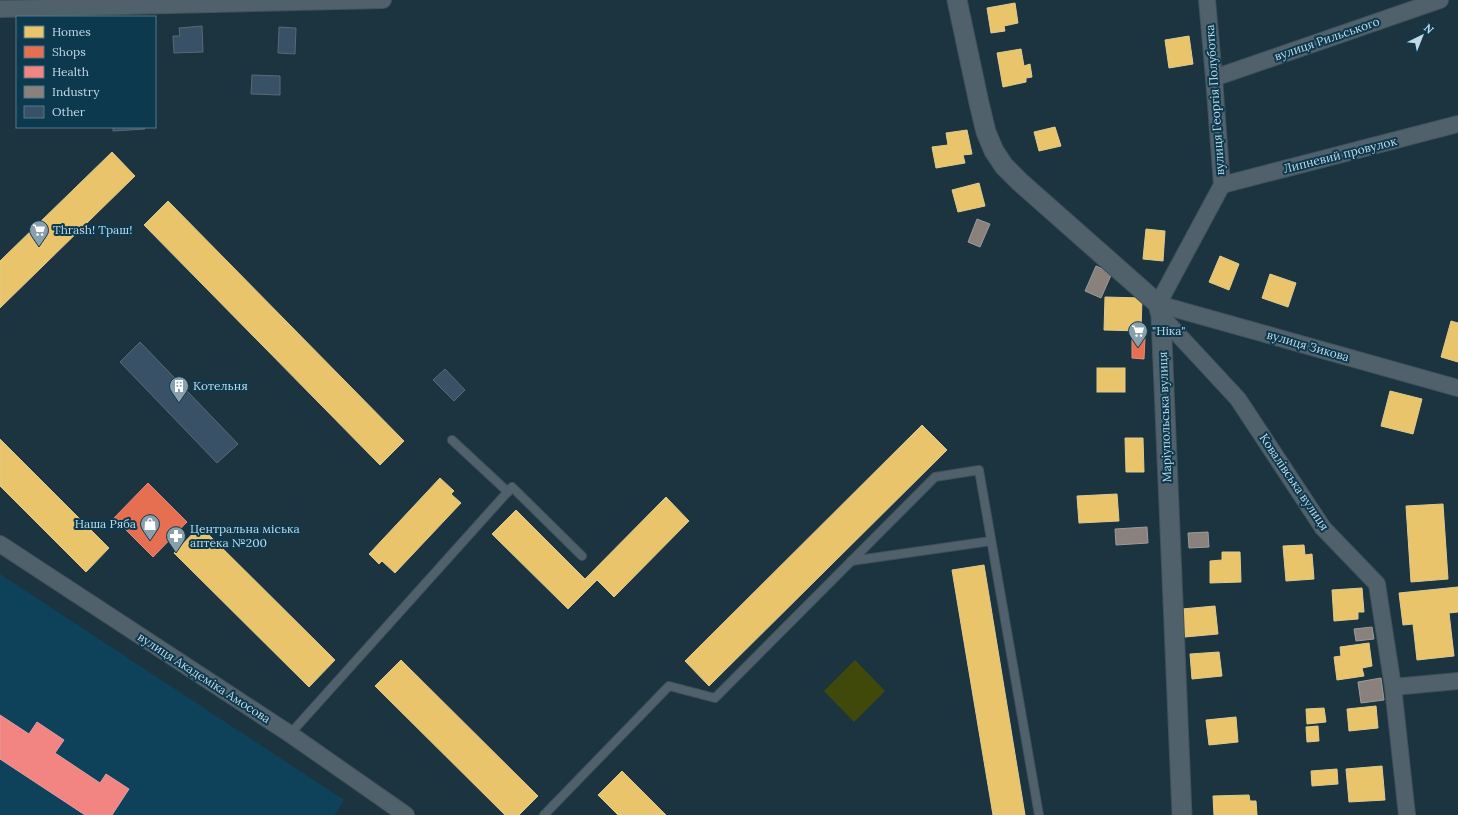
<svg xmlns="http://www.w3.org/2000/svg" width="1458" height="815" font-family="Lora,serif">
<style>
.built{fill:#0e425a}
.green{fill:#40490a}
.homes{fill:#e9c46a;stroke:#ddca8f}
.shops{fill:#e76f51;stroke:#dc8e7e}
.health{fill:#f28482;stroke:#e49da0}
.industry{fill:#8a817c;stroke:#9b9b9c}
.building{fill:#395166;stroke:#5a6975}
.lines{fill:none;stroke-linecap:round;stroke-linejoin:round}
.service-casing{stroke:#3f515a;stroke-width:10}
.minor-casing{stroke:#3f515a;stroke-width:18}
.tertiary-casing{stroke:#3f515a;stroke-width:21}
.service{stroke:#51616b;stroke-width:8}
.minor{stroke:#51616b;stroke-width:16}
.tertiary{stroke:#51616b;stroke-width:19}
.labels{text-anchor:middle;stroke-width:4;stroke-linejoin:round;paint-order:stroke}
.street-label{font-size:12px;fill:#c2d8e6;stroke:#0d394f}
.poi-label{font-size:12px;fill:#c2d8e6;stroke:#0d394f;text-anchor:start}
</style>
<rect width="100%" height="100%" fill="#1c3440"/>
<polygon class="built" points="0,574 344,800 335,815 0,815"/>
<polygon class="green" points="855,660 885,691 854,722 824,691"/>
<g class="homes">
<polygon points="1015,3 1018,23 1004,26 1005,31 991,33 987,8"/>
<polygon points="1189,36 1193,64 1169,68 1165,40"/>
<polygon points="1021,49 1024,66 1030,64 1032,77 1026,78 1026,82 1003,87 997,53"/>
<polygon points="1055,127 1061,146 1039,151 1034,132"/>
<polygon points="967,130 972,154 963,155 965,163 936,168 932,147 948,145 946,133"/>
<polygon points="112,152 135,176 0,308 0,261"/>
<polygon points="979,183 985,206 958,212 952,190"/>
<polygon points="168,201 404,441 380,465 144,225"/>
<polygon points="1146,229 1165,231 1163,261 1143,259"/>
<polygon points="1220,256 1239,264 1229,290 1209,282"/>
<polygon points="1270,274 1296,283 1288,307 1262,298"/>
<polygon points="1105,297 1142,298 1141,331 1104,330"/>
<polygon points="1451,321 1458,323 1458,362 1441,357"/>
<rect x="1097" y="368" width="28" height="24"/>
<polygon points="1390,391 1422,399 1413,434 1381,426"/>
<polygon points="922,425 947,450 709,686 685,661"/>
<polygon points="1125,438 1143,438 1144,472 1126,472"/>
<polygon points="0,439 109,548 86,572 0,486"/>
<polygon points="440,478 454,491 451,494 461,503 395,573 382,561 379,564 369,554"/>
<polygon points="1117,494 1119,521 1079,523 1077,496"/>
<polygon points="666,497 689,521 614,597 597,580 568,609 492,534 516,510 585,579"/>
<polygon points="1443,504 1448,579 1411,582 1406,506"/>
<polygon points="200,526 335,660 309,687 174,553"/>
<polygon points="1304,545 1305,555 1312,554 1314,579 1286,581 1283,546"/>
<polygon points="1222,552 1240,552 1241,582 1210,583 1210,561 1222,560"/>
<polygon points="984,565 1025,815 993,815 952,570"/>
<polygon points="1458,587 1458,612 1449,613 1454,656 1417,660 1413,624 1403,625 1399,593"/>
<polygon points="1362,588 1364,612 1358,612 1358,619 1334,621 1332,590"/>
<polygon points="1215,606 1218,634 1185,637 1182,609"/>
<polygon points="1369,643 1372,666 1362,668 1364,676 1337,680 1334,657 1341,656 1340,647"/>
<polygon points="1219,652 1222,676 1192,679 1190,654"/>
<polygon points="401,660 538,796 519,815 505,815 375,686"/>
<polygon points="1376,706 1378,728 1349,731 1347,709"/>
<polygon points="1324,708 1326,722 1307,724 1306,709"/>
<polygon points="1236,717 1238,742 1209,745 1206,720"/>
<polygon points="1318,726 1319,741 1307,742 1306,727"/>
<polygon points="1382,766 1385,800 1349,802 1346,769"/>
<polygon points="1337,769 1338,784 1312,786 1311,771"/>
<polygon points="622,771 666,815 618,815 598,795"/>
<polygon points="1249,795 1250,801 1256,801 1257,815 1214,815 1213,796"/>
</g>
<g class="shops">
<polygon points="1132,338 1145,338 1144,359 1132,358"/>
<polygon points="148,483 187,522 153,557 114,518"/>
</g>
<polygon class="health" points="0,715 29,734 37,722 64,740 55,753 100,783 106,774 129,789 112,815 85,815 0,759"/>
<g class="industry">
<polygon points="977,219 990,224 980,247 968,242"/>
<polygon points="1096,266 1112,273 1101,298 1085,291"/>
<polygon points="1147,527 1148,543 1116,545 1115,529"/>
<polygon points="1208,532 1209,547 1189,548 1188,533"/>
<polygon points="1372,627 1374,639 1356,641 1354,629"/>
<polygon points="1381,678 1384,700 1361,703 1358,682"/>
</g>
<g class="building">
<polygon points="202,26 203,52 174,53 173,36 180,36 179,28"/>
<polygon points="279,27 296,28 295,54 278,53"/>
<polygon points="252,75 280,76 280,95 251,94"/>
<polygon points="113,127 144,127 145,129 113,131"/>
<polygon points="140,342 238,444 217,463 120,362"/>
<polygon points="445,369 465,390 454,401 433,380"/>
</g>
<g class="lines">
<g class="service-casing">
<g id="service">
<polyline points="452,440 508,492"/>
<polyline points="851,561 991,541"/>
<polyline points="290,734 512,487 582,556"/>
<polyline points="544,815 669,686 715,698 935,477 979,470 1039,815"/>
</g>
</g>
<g class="minor-casing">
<g id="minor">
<polyline points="1207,0 1214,78 1222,185 1158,304 1458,388"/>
<polyline points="0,9 383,0"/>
<polyline points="1214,78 1440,0"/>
<polyline points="1222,185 1458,124"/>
<polyline points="1161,316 1238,399 1323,528 1377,584 1393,687 1407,815"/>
<polyline points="0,544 290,734 406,815"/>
<polyline points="1393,687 1458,681"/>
</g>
</g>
<g class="tertiary-casing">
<polyline id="tertiary" points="957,0 979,103 986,132 994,151 1004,166 1020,182 1158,304 1161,316 1182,815"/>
</g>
<use href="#service" class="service"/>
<use href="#minor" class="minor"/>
<use href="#tertiary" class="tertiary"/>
</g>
<defs>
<g id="supermarket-pin" transform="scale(1)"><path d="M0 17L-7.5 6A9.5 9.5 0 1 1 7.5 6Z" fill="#889fac" stroke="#0d394f"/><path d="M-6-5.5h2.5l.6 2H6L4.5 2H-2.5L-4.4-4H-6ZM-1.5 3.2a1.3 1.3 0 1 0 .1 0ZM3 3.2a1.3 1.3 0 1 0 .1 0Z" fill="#fff"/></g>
<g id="building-pin" transform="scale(1)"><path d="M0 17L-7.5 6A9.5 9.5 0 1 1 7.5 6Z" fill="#889fac" stroke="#0d394f"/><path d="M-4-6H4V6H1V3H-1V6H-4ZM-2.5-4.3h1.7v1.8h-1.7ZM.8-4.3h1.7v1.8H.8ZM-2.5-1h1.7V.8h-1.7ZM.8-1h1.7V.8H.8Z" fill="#fff"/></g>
<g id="shop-pin" transform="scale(1)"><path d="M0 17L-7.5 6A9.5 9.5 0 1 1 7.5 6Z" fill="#889fac" stroke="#0d394f"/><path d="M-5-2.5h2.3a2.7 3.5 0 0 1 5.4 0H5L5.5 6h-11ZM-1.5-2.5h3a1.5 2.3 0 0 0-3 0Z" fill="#fff"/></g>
<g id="pharmacy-pin" transform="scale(1)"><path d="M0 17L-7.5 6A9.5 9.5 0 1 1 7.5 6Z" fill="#889fac" stroke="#0d394f"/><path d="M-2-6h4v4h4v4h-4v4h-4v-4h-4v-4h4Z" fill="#fff"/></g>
</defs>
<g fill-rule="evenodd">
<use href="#supermarket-pin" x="39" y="230"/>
<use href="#supermarket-pin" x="1138" y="331"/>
<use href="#building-pin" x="179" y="386"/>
<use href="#shop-pin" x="150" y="524"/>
<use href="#pharmacy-pin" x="176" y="536"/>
</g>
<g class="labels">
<g class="street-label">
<text transform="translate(1327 39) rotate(-19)" y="4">вулиця Рильського</text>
<text transform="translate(1215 100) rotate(-94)" y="4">вулиця Георгія Полуботка</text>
<text transform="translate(1340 155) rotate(-14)" y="4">Липневий провулок</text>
<text transform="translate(1308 346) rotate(16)" y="4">вулиця Зикова</text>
<text transform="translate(1165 417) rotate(-92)" y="4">Маріупольська вулиця</text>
<text transform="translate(1294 482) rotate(56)" y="4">Ковалівська вулиця</text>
<text transform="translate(204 678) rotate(33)" y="4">вулиця Академіка Амосова</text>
</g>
<g class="poi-label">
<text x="53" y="234">Thrash! Траш!</text>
<text x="1152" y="335">"Ніка"</text>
<text x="193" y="390">Котельня</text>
<text x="136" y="528" text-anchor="end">Наша Ряба</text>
<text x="190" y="533">Центральна міська<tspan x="190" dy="14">аптека №200</tspan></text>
</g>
</g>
<rect x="16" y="16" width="140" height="112" fill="#0d394f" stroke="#55798b"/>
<rect x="24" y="26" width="20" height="12" fill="#e9c46a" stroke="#55798b"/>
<text x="52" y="36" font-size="12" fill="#c2d8e6">Homes</text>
<rect x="24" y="46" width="20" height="12" fill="#e76f51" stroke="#55798b"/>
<text x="52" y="56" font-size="12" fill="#c2d8e6">Shops</text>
<rect x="24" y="66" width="20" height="12" fill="#f28482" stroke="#55798b"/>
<text x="52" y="76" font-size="12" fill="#c2d8e6">Health</text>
<rect x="24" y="86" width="20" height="12" fill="#8a817c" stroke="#55798b"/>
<text x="52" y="96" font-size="12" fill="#c2d8e6">Industry</text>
<rect x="24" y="106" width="20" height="12" fill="#395166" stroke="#55798b"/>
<text x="52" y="116" font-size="12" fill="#c2d8e6">Other</text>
<g transform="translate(1422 36) rotate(43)" stroke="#0d394f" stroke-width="3" paint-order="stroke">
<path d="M0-3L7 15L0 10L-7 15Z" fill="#c2d8e6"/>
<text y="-6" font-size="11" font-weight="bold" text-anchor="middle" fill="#c2d8e6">N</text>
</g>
</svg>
